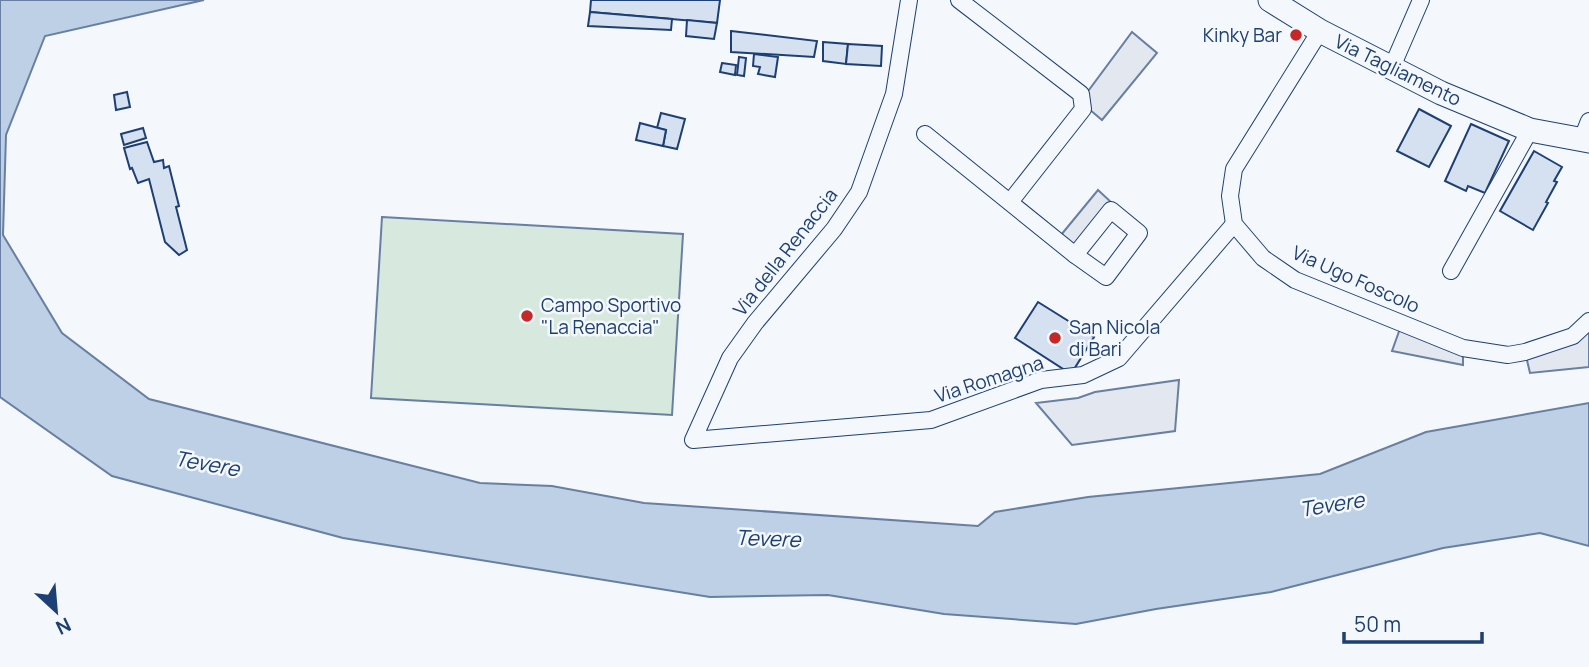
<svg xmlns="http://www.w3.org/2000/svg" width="1589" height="667" font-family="Manrope,sans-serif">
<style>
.green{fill:#d7e8df;stroke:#687fa3;stroke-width:2}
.parking{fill:#e3e8f0;stroke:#687fa3;stroke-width:2}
.water{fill:#bed0e5;stroke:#687fa3;stroke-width:2}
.building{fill:#d5e0f0;stroke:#1d3f73;stroke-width:2}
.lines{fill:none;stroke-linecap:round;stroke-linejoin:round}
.street-casing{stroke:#1d3f73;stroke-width:18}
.secondary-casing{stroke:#1d3f73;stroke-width:25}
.street{stroke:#f4f7fb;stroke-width:16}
.secondary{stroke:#f4f7fb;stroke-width:23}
.poi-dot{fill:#c62828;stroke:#f4f7fb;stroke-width:2.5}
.labels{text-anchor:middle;stroke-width:5;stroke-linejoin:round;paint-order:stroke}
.poi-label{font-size:19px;fill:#1d3f73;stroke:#f4f7fb;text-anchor:start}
.street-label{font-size:19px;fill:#1d3f73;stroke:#f4f7fb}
.water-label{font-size:21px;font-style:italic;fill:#1d3f73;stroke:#f4f7fb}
</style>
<rect width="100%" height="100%" fill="#f4f7fb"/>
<polygon class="green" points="382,217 683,234 672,415 371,398"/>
<g class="parking">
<polygon points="1132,32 1157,53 1102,120 1089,109 1086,94"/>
<polygon points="1098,190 1112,203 1076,248 1061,235"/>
<polygon points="1589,322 1589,367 1530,373 1525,352"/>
<polygon points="1402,323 1463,348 1463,365 1392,351"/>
<polygon points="1179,380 1175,431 1072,445 1036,403 1078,398 1095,392"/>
</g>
<polygon class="water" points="0,0 204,0 45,36 6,135 3,235 62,333 149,399 480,483 552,486 644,503 978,526 995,512 1088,497 1320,474 1426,432 1589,403 1589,546 1540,533 1443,548 1271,592 1156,609 1076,624 944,614 828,595 710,597 343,538 112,476 0,397"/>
<g class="building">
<polygon points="591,0 720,0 717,23 590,12"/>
<polygon points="590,12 672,19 671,30 588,26"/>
<polygon points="687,20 717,23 714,39 686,36"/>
<polygon points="731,31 817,41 814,57 731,52"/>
<polygon points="823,42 848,44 846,64 823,61"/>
<polygon points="848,44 882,46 881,66 846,64"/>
<polygon points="754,54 778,57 775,77 758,74 760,67 753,66"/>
<polygon points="739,57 746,58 744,76 737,75"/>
<polygon points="722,63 736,65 735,75 720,72"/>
<polygon points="127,92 130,107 116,110 114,95"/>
<polygon points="1419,109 1451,126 1429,167 1397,151"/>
<polygon points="661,113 685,119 677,149 663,146 666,130 657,128"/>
<polygon points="640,123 666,130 663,146 636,140"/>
<polygon points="1471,124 1509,141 1485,193 1468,186 1466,191 1445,181"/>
<polygon points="143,128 146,138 124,145 121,134"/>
<polygon points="147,142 154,162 163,160 164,168 169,166 179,206 176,207 187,250 179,255 165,242 149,179 138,183 132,168 130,169 124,148"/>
<polygon points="1534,151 1562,167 1554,181 1557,182 1546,202 1548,203 1533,230 1500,211"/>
<polygon points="1038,302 1094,337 1071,374 1015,338"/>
</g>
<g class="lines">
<g class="street-casing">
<g id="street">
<polyline points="909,0 894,94 859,192 834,229 755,323 730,358 693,440 931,420 1041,380 1083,375 1119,358 1234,224"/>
<polyline points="959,0 1081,94 1083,109 1010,202"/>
<polyline points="1320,31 1234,169 1230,196 1234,224 1263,258 1295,280 1463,348 1508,355 1525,352 1573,336 1589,321"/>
<polyline points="1392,67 1421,0"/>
<polyline points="925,134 1075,255"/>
<polyline points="1581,141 1589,121"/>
<polygon points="1111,210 1139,233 1106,277 1075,255"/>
<polyline points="1451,271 1530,130"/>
</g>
</g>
<g class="secondary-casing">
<polyline id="secondary" points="1270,0 1320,31 1441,93 1530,130 1589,141"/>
</g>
<use href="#street" class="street"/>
<use href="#secondary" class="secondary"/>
</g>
<g class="poi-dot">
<circle cx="1296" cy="35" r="7"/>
<circle cx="527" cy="316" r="7"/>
<circle cx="1055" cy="338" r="7"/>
</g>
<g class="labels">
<g class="poi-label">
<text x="1282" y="42" text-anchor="end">Kinky Bar</text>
<text x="541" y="312">Campo Sportivo<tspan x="541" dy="22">"La Renaccia"</tspan></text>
<text x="1069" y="334">San Nicola<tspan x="1069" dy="22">di Bari</tspan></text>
</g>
<g class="street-label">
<text transform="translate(1398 70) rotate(26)" y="7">Via Tagliamento</text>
<text transform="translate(785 252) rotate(-52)" y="7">Via della Renaccia</text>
<text transform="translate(1356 279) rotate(24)" y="7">Via Ugo Foscolo</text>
<text transform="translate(989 379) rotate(-18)" y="7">Via Romagna</text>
</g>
<g class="water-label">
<text transform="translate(207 464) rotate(10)" y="7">Tevere</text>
<text transform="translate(1332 505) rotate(-9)" y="7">Tevere</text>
<text transform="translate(768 539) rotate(2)" y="7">Tevere</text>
</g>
</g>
<g transform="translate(56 611) rotate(154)" stroke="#f4f7fb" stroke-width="5" paint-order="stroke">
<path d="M0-5L12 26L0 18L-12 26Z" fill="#1d3f73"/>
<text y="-10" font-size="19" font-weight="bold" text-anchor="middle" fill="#1d3f73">N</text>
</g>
<path d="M1344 632v10h138v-10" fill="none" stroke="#1d3f73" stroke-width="3.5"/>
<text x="1354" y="632" font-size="21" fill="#1d3f73" stroke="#f4f7fb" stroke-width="5" paint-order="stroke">50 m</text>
</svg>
